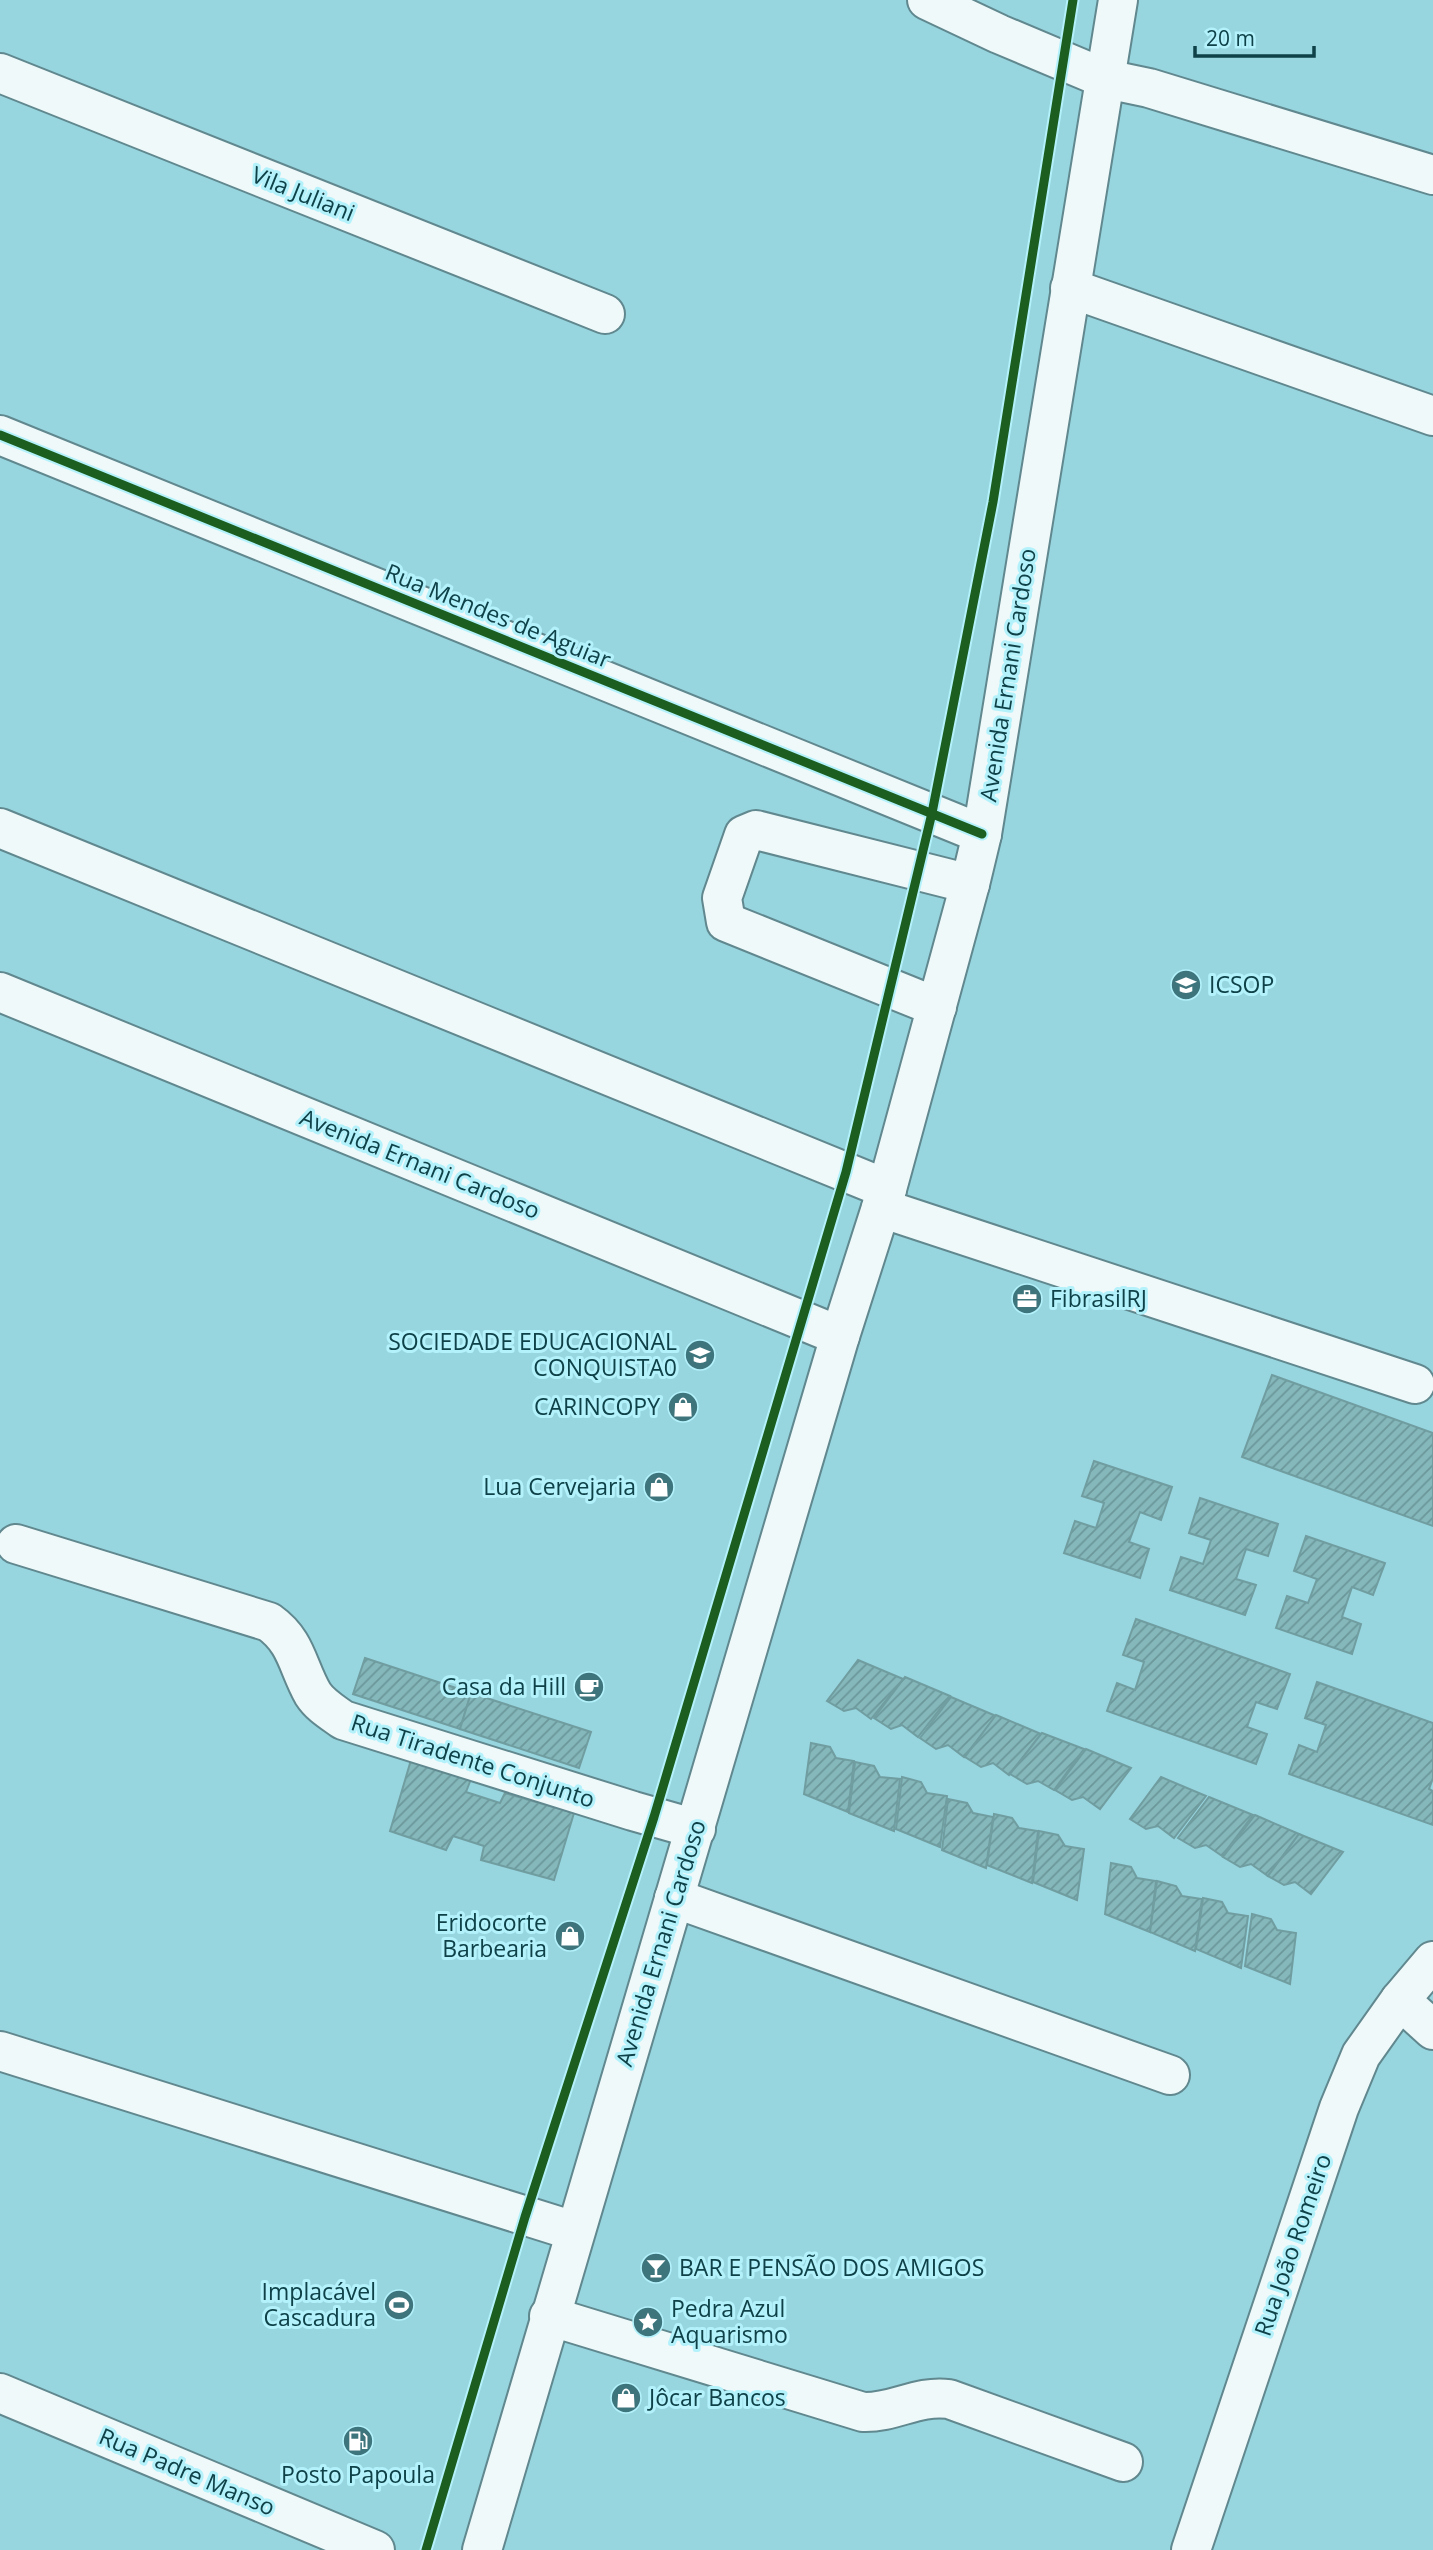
<svg xmlns="http://www.w3.org/2000/svg" width="1433" height="2550" font-family="'Open Sans',sans-serif">
<style>
.building{fill:url(#building-hatch);stroke:#709da0;stroke-width:2}
.lines{fill:none;stroke-linecap:round;stroke-linejoin:round}
.minor-casing{stroke:#60888e;stroke-width:42}
.major-casing{stroke:#60888e;stroke-width:42}
.minor{stroke:#eff9fa;stroke-width:38}
.major{stroke:#eff9fa;stroke-width:38}
.cycleway-casing{stroke:#b3f1fb;stroke-width:13}
.cycleway{stroke:#1b5e20;stroke-width:9}
.labels{text-anchor:middle;stroke-width:6;stroke-linejoin:round;paint-order:stroke}
.street-label{font-size:23px;fill:#0e4148;stroke:#b3f1fb}
.poi-label{font-size:23px;fill:#0e4148;stroke:#b3f1fb;text-anchor:end}
</style>
<defs>
<pattern id="building-hatch" width="6" height="6" patternUnits="userSpaceOnUse" patternTransform="scale(1.75)"><rect width="6" height="6" fill="#85b8bb"/><path d="M-1 1l2-2M0 6l6-6M5 7l2-2" fill="none" stroke="#6b979a"/></pattern>
</defs>
<rect width="100%" height="100%" fill="#97d5df"/>
<g class="building">
<polygon points="1272,1375 1433,1433 1433,1526 1242,1457"/>
<polygon points="1094,1461 1172,1487 1161,1520 1140,1512 1129,1542 1149,1549 1140,1578 1064,1553 1075,1521 1096,1528 1104,1503 1082,1496"/>
<polygon points="1200,1498 1278,1524 1268,1556 1246,1549 1236,1579 1256,1585 1245,1615 1170,1590 1181,1557 1203,1564 1211,1540 1189,1533"/>
<polygon points="1306,1536 1385,1563 1373,1595 1352,1587 1342,1617 1361,1624 1352,1654 1276,1628 1287,1596 1308,1603 1317,1579 1294,1571"/>
<polygon points="1136,1619 1290,1674 1277,1709 1256,1702 1247,1727 1267,1734 1256,1764 1107,1711 1117,1683 1135,1690 1144,1662 1123,1655"/>
<polygon points="365,1658 471,1693 460,1729 353,1694"/>
<polygon points="858,1660 903,1679 871,1719 856,1708 844,1711 827,1701"/>
<polygon points="905,1677 950,1696 918,1737 902,1725 891,1729 874,1718"/>
<polygon points="1317,1682 1433,1723 1433,1778 1429,1789 1433,1791 1433,1825 1289,1774 1299,1745 1317,1752 1326,1725 1305,1718"/>
<polygon points="471,1693 591,1732 579,1768 460,1729"/>
<polygon points="951,1697 996,1716 964,1757 948,1745 936,1749 920,1738"/>
<polygon points="996,1715 1041,1734 1009,1775 993,1763 981,1767 965,1757"/>
<polygon points="1042,1733 1084,1749 1054,1790 1038,1781 1027,1784 1010,1774"/>
<polygon points="811,1743 830,1747 836,1758 854,1761 848,1812 804,1794"/>
<polygon points="1086,1749 1131,1768 1100,1809 1083,1797 1072,1800 1055,1790"/>
<polygon points="411,1760 471,1779 466,1792 500,1803 505,1793 574,1813 554,1880 481,1860 484,1846 453,1836 446,1850 390,1831"/>
<polygon points="855,1762 874,1766 880,1777 900,1779 894,1831 849,1813"/>
<polygon points="902,1777 921,1782 927,1793 947,1796 940,1847 896,1829"/>
<polygon points="1161,1777 1206,1796 1174,1838 1158,1826 1146,1829 1130,1819"/>
<polygon points="1209,1797 1253,1815 1222,1856 1206,1845 1195,1848 1178,1838"/>
<polygon points="948,1799 967,1803 973,1813 993,1817 986,1868 942,1850"/>
<polygon points="994,1814 1012,1818 1019,1828 1038,1831 1032,1883 987,1865"/>
<polygon points="1255,1815 1299,1834 1268,1876 1251,1864 1240,1867 1223,1857"/>
<polygon points="1039,1831 1058,1835 1065,1846 1084,1849 1077,1900 1033,1882"/>
<polygon points="1299,1834 1343,1852 1311,1894 1295,1882 1284,1885 1268,1876"/>
<polygon points="1111,1863 1131,1867 1137,1878 1156,1881 1150,1932 1105,1914"/>
<polygon points="1157,1881 1176,1886 1182,1896 1202,1899 1195,1951 1150,1932"/>
<polygon points="1203,1898 1222,1902 1228,1913 1248,1916 1241,1968 1196,1949"/>
<polygon points="1252,1914 1271,1919 1277,1930 1296,1933 1290,1984 1245,1966"/>
</g>
<g class="lines">
<g class="minor-casing">
<g id="minor">
<polyline points="927,0 999,34 1106,79 1149,88 1433,175"/>
<polyline points="0,73 605,314"/>
<polyline points="1070,288 1433,416"/>
<polyline points="0,435 982,834"/>
<polyline points="0,828 887,1189"/>
<polyline points="0,992 840,1336"/>
<polyline points="937,1007 726,922 722,898 744,835 756,830 970,884"/>
<polyline points="881,1208 1415,1384"/>
<path d="M16 1544 269 1622C297 1642 297 1666 313 1694 320 1705 332 1712 343 1720L633 1811 696 1829"/>
<polyline points="674,1898 1170,2075"/>
<polyline points="1400,2000 1433,2030"/>
<polyline points="0,2051 574,2231"/>
<path d="M549 2316 863 2412C895 2413 916 2395 949 2399L1123 2462"/>
<polyline points="0,2393 375,2550"/>
<polyline points="1191,2550 1339,2108 1361,2055 1400,2000 1433,1961"/>
</g>
</g>
<g class="major-casing">
<polyline id="major" points="482,2550 840,1336 887,1189 970,884 982,834 1118,0"/>
</g>
<use href="#minor" class="minor"/>
<use href="#major" class="major"/>
<g class="cycleway-casing">
<g id="cycleway">
<polyline points="0,435 982,834"/>
<polyline points="426,2550 525,2217 654,1817 846,1172 932,813 993,502 1073,0"/>
</g>
</g>
<use href="#cycleway" class="cycleway"/>
</g>
<defs>
<g id="school-disc" transform="scale(1.575)"><circle r="9.5" fill="#3e757d" stroke="#b3f1fb"/><path d="M0-5L7-2L0 1L-7-2ZM-4 1L0 2.5L4 1V4Q0 6-4 4Z" fill="#fff"/></g>
<g id="office-disc" transform="scale(1.575)"><circle r="9.5" fill="#3e757d" stroke="#b3f1fb"/><path d="M-6-3h4V-5.5h4V-3h4V5H-6ZM-1-4.5V-3h2v-1.5ZM-6 0V1H6V0Z" fill="#fff"/></g>
<g id="shop-disc" transform="scale(1.575)"><circle r="9.5" fill="#3e757d" stroke="#b3f1fb"/><path d="M-5-2.5h2.3a2.7 3.5 0 0 1 5.4 0H5L5.5 6h-11ZM-1.5-2.5h3a1.5 2.3 0 0 0-3 0Z" fill="#fff"/></g>
<g id="cafe-disc" transform="scale(1.575)"><circle r="9.5" fill="#3e757d" stroke="#b3f1fb"/><path d="M-5.5-4.5H6V0H3Q3 3.5 0 3.5H-2.5Q-5.5 3.5-5.5 0ZM3-3.2v2h1.7v-2ZM-6 4.5H4V6H-6Z" fill="#fff"/></g>
<g id="bar-disc" transform="scale(1.575)"><circle r="9.5" fill="#3e757d" stroke="#b3f1fb"/><path d="M-6-5H6L.8 .8V4.5H3.5V6h-7V4.5H-.8V.8Z" fill="#fff"/></g>
<g id="stadium-disc" transform="scale(1.575)"><circle r="9.5" fill="#3e757d" stroke="#b3f1fb"/><path d="M0-5a6.5 5 0 1 0 0 10a6.5 5 0 1 0 0-10ZM-3.5-1.8h7v3.6h-7Z" fill="#fff"/></g>
<g id="sight-disc" transform="scale(1.575)"><circle r="9.5" fill="#3e757d" stroke="#b3f1fb"/><path d="M0-6L1.8-2.2L6-1.7L2.9 1.2L3.7 5.4L0 3.3L-3.7 5.4L-2.9 1.2L-6-1.7L-1.8-2.2Z" fill="#fff"/></g>
<g id="fuel-disc" transform="scale(1.575)"><circle r="9.5" fill="#3e757d" stroke="#b3f1fb"/><path d="M-5.5-6h7V0h2V4h1.3V-2.5L3-4.5l.8-.8L6-3V5H2.5V1h-1V6h-7ZM-4.2-4.7v3.2H.2V-4.7Z" fill="#fff"/></g>
</defs>
<g fill-rule="evenodd">
<use href="#school-disc" x="1186" y="985"/>
<use href="#office-disc" x="1027" y="1299"/>
<use href="#school-disc" x="700" y="1355"/>
<use href="#shop-disc" x="683" y="1407"/>
<use href="#shop-disc" x="659" y="1487"/>
<use href="#cafe-disc" x="589" y="1687"/>
<use href="#shop-disc" x="570" y="1936"/>
<use href="#bar-disc" x="656" y="2268"/>
<use href="#stadium-disc" x="399" y="2305"/>
<use href="#sight-disc" x="648" y="2322"/>
<use href="#shop-disc" x="626" y="2398"/>
<use href="#fuel-disc" x="358" y="2441"/>
</g>
<g class="labels">
<g class="street-label">
<text transform="translate(303 194) rotate(22)" y="8">Vila Juliani</text>
<text transform="translate(498 616) rotate(22)" y="8">Rua Mendes de Aguiar</text>
<text transform="translate(1008 675) rotate(-81)" y="8">Avenida Ernani Cardoso</text>
<text transform="translate(420 1164) rotate(22)" y="8">Avenida Ernani Cardoso</text>
<text transform="translate(473 1761) rotate(18)" y="8">Rua Tiradente Conjunto</text>
<text transform="translate(661 1943) rotate(-73)" y="8">Avenida Ernani Cardoso</text>
<text transform="translate(1293 2245) rotate(-71)" y="8">Rua João Romeiro</text>
<text transform="translate(187 2472) rotate(23)" y="8">Rua Padre Manso</text>
</g>
<g class="poi-label">
<text x="1209" y="993" text-anchor="start">ICSOP</text>
<text x="1050" y="1307" text-anchor="start">FibrasilRJ</text>
<text x="677" y="1350">SOCIEDADE EDUCACIONAL<tspan x="677" dy="26">CONQUISTA0</tspan></text>
<text x="660" y="1415">CARINCOPY</text>
<text x="636" y="1495">Lua Cervejaria</text>
<text x="566" y="1695">Casa da Hill</text>
<text x="547" y="1931">Eridocorte<tspan x="547" dy="26">Barbearia</tspan></text>
<text x="679" y="2276" text-anchor="start">BAR E PENSÃO DOS AMIGOS</text>
<text x="376" y="2300">Implacável<tspan x="376" dy="26">Cascadura</tspan></text>
<text x="671" y="2317" text-anchor="start">Pedra Azul<tspan x="671" dy="26">Aquarismo</tspan></text>
<text x="649" y="2406" text-anchor="start">Jôcar Bancos</text>
<text x="358" y="2483" text-anchor="middle">Posto Papoula</text>
</g>
</g>
<path d="M1195 46v10h119v-10" fill="none" stroke="#0e4148" stroke-width="3.5"/>
<text x="1206" y="46" font-size="21" fill="#0e4148" stroke="#b3f1fb" stroke-width="5" paint-order="stroke">20 m</text>
</svg>
